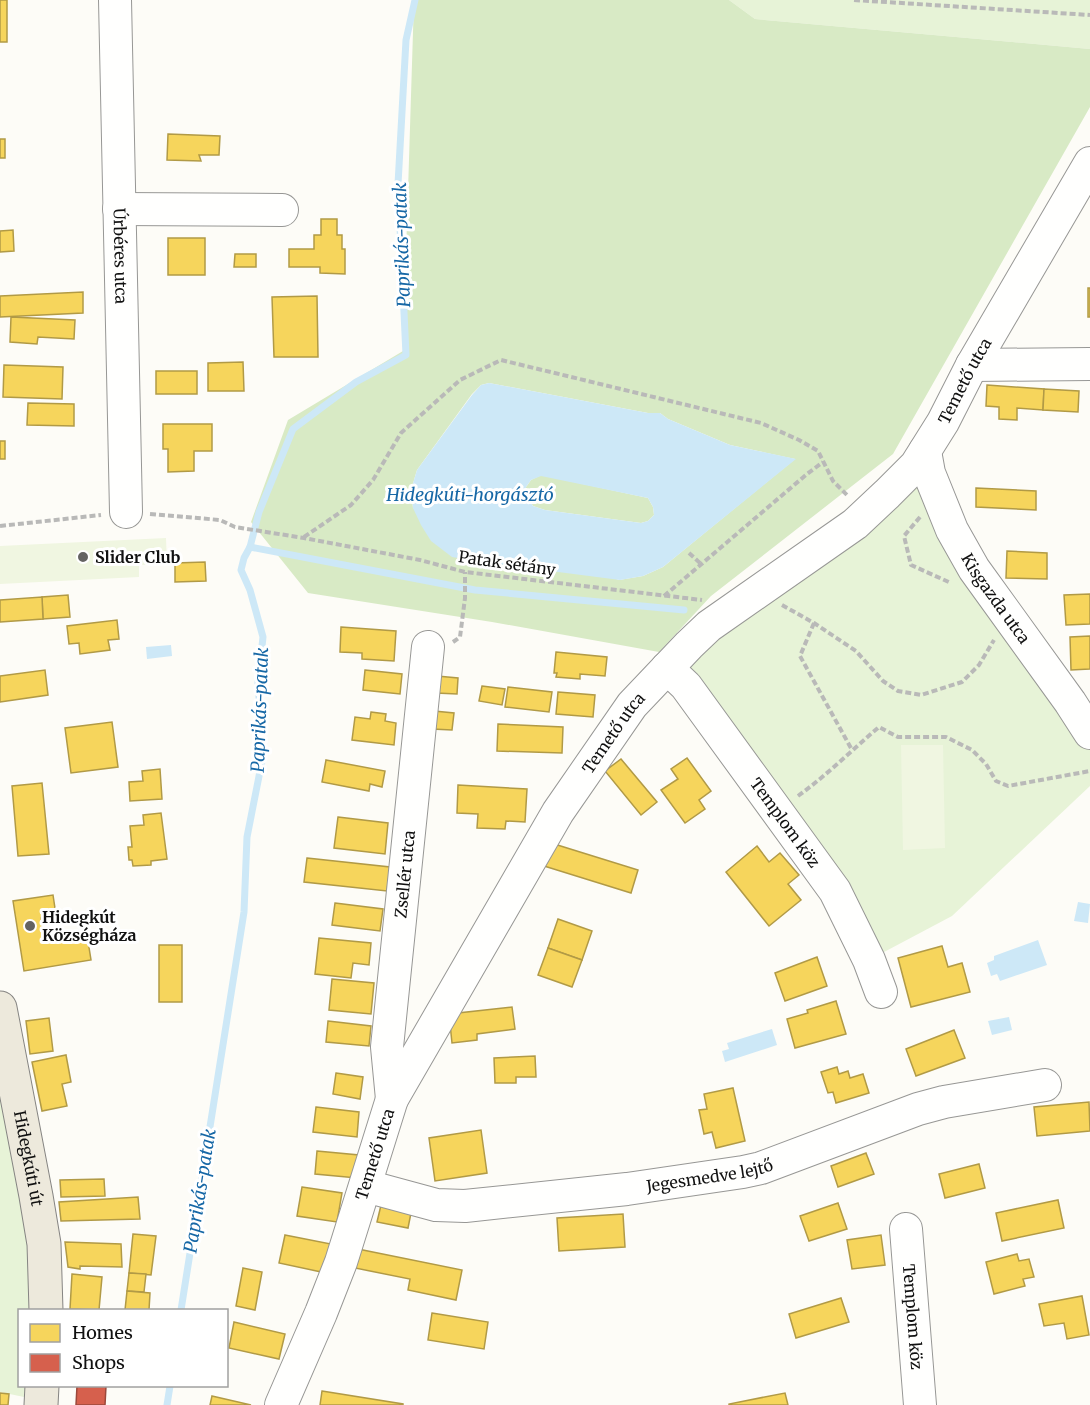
<svg xmlns="http://www.w3.org/2000/svg" width="1090" height="1405" font-family="Merriweather,serif">
<style>
.green{fill:#e7f3d7}
.forest{fill:#d8eac5;fill-rule:evenodd}
.pitch{fill:#f0f6e1}
.water{fill:#cde8f7;fill-rule:evenodd}
.homes{fill:#f6d55c;stroke:#b19a46;stroke-width:1.5}
.shops{fill:#d6604d;stroke:#9b483b;stroke-width:1.5}
.lines{fill:none;stroke-linecap:round;stroke-linejoin:round}
.stream{stroke:#cde8f7;stroke-width:7}
.minor-casing{stroke:#979795;stroke-width:34}
.major-casing{stroke:#858482;stroke-width:35}
.path{stroke:#b9b9b8;stroke-width:4;stroke-dasharray:6 3;stroke-linecap:butt}
.minor{stroke:#fffffe;stroke-width:32}
.major{stroke:#ede9dc;stroke-width:33}
.poi-dot{fill:#646362;stroke:#fff;stroke-width:2}
.labels{text-anchor:middle;stroke-width:6;stroke-linejoin:round;paint-order:stroke}
.street-label{font-size:16px;fill:#111;stroke:#fff}
.poi-label{font-size:16px;font-weight:bold;fill:#111;stroke:#fff;text-anchor:start}
.water-label{font-size:18px;font-style:italic;fill:#1768a6;stroke:#fff}
</style>
<rect width="100%" height="100%" fill="#fdfcf7"/>
<g class="green">
<polygon points="729,0 1090,0 1090,49 755,19"/>
<polygon points="929,473 1090,733 1090,786 952,916 869,960 686,686 689,645"/>
<polygon points="0,1099 12,1141 28,1246 31,1310 20,1310 20,1386 26,1386 24,1397 0,1392"/>
</g>
<g class="forest">
<path d="M414 0H729L755 19 1090 49V107L893 454 711 596 659 652 492 622 308 593 251 522 288 420 403 351ZM489 383 648 413H660L668 419 730 445 795 459 663 567 643 576 619 580 413 508 411 490 417 470 472 394 481 385Z"/>
<polygon points="541,475 648,498 653,507 654,515 648,521 641,523 545,510 533,506 526,495 526,487 531,480"/>
</g>
<g class="pitch">
<polygon points="166,538 167,564 139,565 139,577 0,584 0,546"/>
<polygon points="901,745 943,745 945,848 903,850"/>
</g>
<g class="water">
<path d="M489 383 648 413H660L668 419 730 445 796 459 663 567 643 576 620 580 480 562 452 557 431 541 421 525 413 508 411 490 417 470 472 395 481 385ZM541 476 648 498 653 507 654 515 648 521 641 523 545 510 533 506 526 495V487L531 480Z"/>
<polygon points="171,645 172,656 147,659 146,647"/>
<polygon points="1078,902 1090,904 1088,923 1074,921"/>
<polygon points="1038,940 1047,965 1000,981 997,974 991,976 987,963 994,960 994,956"/>
<polygon points="1009,1017 1012,1030 992,1035 988,1021"/>
<polygon points="772,1029 777,1045 725,1062 722,1051 729,1049 727,1043"/>
</g>
<g class="homes">
<rect x="0" y="0" width="7" height="42"/>
<polygon points="168,134 220,136 219,155 199,155 201,161 167,160"/>
<rect x="0" y="139" width="5" height="19"/>
<polygon points="321,219 337,219 337,235 342,235 342,249 345,249 345,274 320,273 320,267 289,267 289,249 314,249 314,235 321,235"/>
<polygon points="13,230 14,251 0,252 0,231"/>
<rect x="168" y="238" width="37" height="37"/>
<polygon points="235,254 256,254 256,267 234,267"/>
<rect x="1088" y="288" width="2" height="29"/>
<polygon points="83,292 83,313 0,317 0,296"/>
<polygon points="317,296 318,357 274,357 272,297"/>
<polygon points="11,317 75,320 74,339 38,337 37,344 10,342"/>
<polygon points="243,362 244,391 208,391 208,363"/>
<polygon points="4,365 63,367 62,399 3,397"/>
<rect x="156" y="371" width="41" height="23"/>
<polygon points="987,385 1044,389 1043,410 1017,408 1017,420 999,419 999,407 986,406"/>
<polygon points="1044,389 1079,391 1078,412 1043,410"/>
<polygon points="28,403 74,404 74,426 27,425"/>
<polygon points="163,424 212,424 212,451 194,451 194,471 168,472 168,449 163,449"/>
<rect x="0" y="441" width="5" height="18"/>
<polygon points="976,488 1036,491 1036,510 976,507"/>
<polygon points="1007,551 1047,553 1047,579 1006,578"/>
<polygon points="205,562 206,581 175,582 175,563"/>
<polygon points="1090,594 1090,624 1066,625 1064,595"/>
<polygon points="68,595 70,617 43,619 42,597"/>
<polygon points="42,597 43,619 0,622 0,600"/>
<polygon points="117,620 119,639 108,640 110,650 80,654 79,643 69,644 67,626"/>
<polygon points="341,627 396,631 394,661 362,659 362,653 340,652"/>
<polygon points="1090,636 1090,669 1071,670 1070,637"/>
<polygon points="556,652 607,657 605,676 580,674 580,679 556,677 557,673 554,673"/>
<polygon points="45,670 48,695 0,702 0,676"/>
<polygon points="365,670 402,674 400,694 363,690"/>
<polygon points="437,676 458,678 457,694 436,693"/>
<polygon points="482,686 505,689 502,705 479,701"/>
<polygon points="508,687 552,692 549,712 505,707"/>
<polygon points="558,692 595,695 593,717 556,714"/>
<polygon points="434,711 454,713 452,730 432,729"/>
<polygon points="371,712 386,714 385,721 396,723 394,745 352,740 355,717 370,719"/>
<polygon points="112,722 118,767 71,773 65,728"/>
<polygon points="498,724 563,727 562,753 497,751"/>
<polygon points="687,758 711,791 699,800 705,809 685,823 661,790 678,779 671,769"/>
<polygon points="621,759 657,802 641,815 605,771"/>
<polygon points="326,760 385,771 382,787 370,784 369,791 322,782"/>
<polygon points="160,769 162,799 130,801 129,782 143,781 142,771"/>
<polygon points="42,783 49,854 18,856 12,786"/>
<polygon points="458,785 527,789 525,822 506,821 505,829 477,828 478,814 457,813"/>
<polygon points="161,813 167,859 151,861 151,865 133,866 132,860 129,860 128,847 132,847 130,826 144,825 143,815"/>
<polygon points="338,817 388,823 385,854 334,848"/>
<polygon points="551,843 638,870 631,893 544,866"/>
<polygon points="757,846 769,862 780,853 799,875 788,884 801,900 769,926 726,872"/>
<polygon points="307,858 390,867 387,891 304,882"/>
<polygon points="53,895 56,915 41,918 45,941 87,935 91,960 24,971 13,901"/>
<polygon points="335,903 383,909 380,931 332,925"/>
<polygon points="558,919 592,931 582,960 548,948"/>
<polygon points="319,938 371,943 369,965 353,963 351,978 315,974"/>
<rect x="159" y="945" width="23" height="57"/>
<polygon points="942,946 948,967 962,963 970,992 911,1007 898,958"/>
<polygon points="548,948 582,960 572,987 538,975"/>
<polygon points="817,957 827,986 785,1001 775,973"/>
<polygon points="332,979 374,983 371,1014 329,1010"/>
<polygon points="836,1001 846,1034 795,1048 787,1019 808,1013 807,1010"/>
<polygon points="512,1007 515,1029 477,1034 477,1040 452,1043 449,1014"/>
<polygon points="49,1018 53,1051 30,1054 26,1021"/>
<polygon points="328,1021 371,1026 369,1046 326,1042"/>
<polygon points="954,1030 965,1058 916,1076 906,1049"/>
<polygon points="66,1055 71,1082 62,1084 67,1106 42,1111 32,1062"/>
<polygon points="535,1056 536,1077 516,1077 516,1083 495,1083 494,1058"/>
<polygon points="837,1067 839,1074 848,1071 850,1078 863,1074 869,1093 836,1103 833,1092 828,1093 821,1072"/>
<polygon points="336,1073 363,1077 360,1099 333,1094"/>
<polygon points="733,1088 745,1141 716,1148 712,1132 704,1134 699,1110 707,1109 704,1094"/>
<polygon points="1089,1102 1090,1131 1037,1136 1034,1107"/>
<polygon points="316,1107 359,1112 357,1137 313,1132"/>
<polygon points="481,1130 487,1173 435,1181 429,1138"/>
<polygon points="317,1151 359,1155 357,1178 315,1174"/>
<polygon points="866,1153 874,1174 838,1187 831,1166"/>
<polygon points="979,1164 985,1188 945,1198 939,1174"/>
<polygon points="104,1179 105,1196 61,1197 60,1180"/>
<polygon points="302,1187 342,1193 337,1222 297,1216"/>
<polygon points="138,1197 140,1219 61,1221 59,1202"/>
<polygon points="1058,1200 1064,1228 1002,1241 996,1213"/>
<polygon points="382,1201 412,1208 408,1228 377,1222"/>
<polygon points="838,1203 847,1229 809,1241 800,1216"/>
<polygon points="623,1214 625,1247 559,1251 557,1218"/>
<polygon points="133,1234 156,1236 151,1275 129,1273"/>
<polygon points="285,1235 331,1244 326,1273 279,1263"/>
<polygon points="881,1235 885,1265 852,1269 847,1240"/>
<polygon points="65,1242 121,1244 122,1267 80,1266 80,1269 68,1267"/>
<polygon points="358,1249 462,1270 456,1300 408,1290 410,1279 355,1268"/>
<polygon points="1017,1254 1019,1261 1029,1259 1034,1277 1023,1279 1025,1286 994,1294 986,1262"/>
<polygon points="243,1268 262,1272 255,1310 236,1306"/>
<polygon points="129,1273 146,1274 144,1292 127,1291"/>
<polygon points="72,1274 102,1277 99,1310 70,1309"/>
<polygon points="127,1291 150,1293 149,1310 125,1310"/>
<polygon points="1082,1296 1089,1335 1067,1339 1064,1323 1044,1326 1039,1304"/>
<polygon points="841,1298 849,1322 796,1338 789,1314"/>
<polygon points="432,1313 488,1322 484,1349 428,1340"/>
<polygon points="234,1322 285,1334 279,1359 229,1348"/>
<polygon points="322,1391 403,1404 403,1405 320,1405"/>
<polygon points="0,1393 9,1394 8,1405 0,1405"/>
<polygon points="785,1393 788,1405 729,1405 729,1404"/>
<polygon points="212,1396 251,1405 210,1405"/>
</g>
<polygon class="shops" points="77,1386 106,1386 105,1405 76,1405"/>
<g class="lines">
<g class="stream">
<polyline points="250,547 475,590 684,610"/>
<polyline points="181,1310 244,912 247,837 263,756 258,683 263,637 250,590 241,570 244,558 250,547 259,512 293,429 356,382 406,355 398,184 406,40 415,0"/>
<polyline points="167,1405 170,1386"/>
</g>
<g class="minor-casing">
<g id="minor">
<path id="s1" d="M115 0 126 512"/>
<polyline points="119,209 282,210"/>
<polyline points="972,365 1090,364"/>
<path id="s2" d="M925 451 929 473 952 530 974 569 1070 702 1090 733"/>
<path id="s3" d="M667 668 686 686 835 891 869 960 881 992"/>
<path id="s4" d="M392 1099 387 1047 428 647"/>
<path id="s5" d="M366 1186 436 1205 465 1206 627 1189 743 1172 761 1168 918 1109 944 1102 1045 1085"/>
<path id="s6" d="M906 1229 920 1405"/>
<path id="s7" d="M281 1405 321 1313 341 1262 392 1099 558 812 632 705 689 645 709 626 855 524 887 494 916 465 943 422 972 365 1090 163"/>
</g>
</g>
<g class="major-casing">
<g id="major">
<path id="s8" d="M0 1008 36 1196 44 1244 46 1310"/>
<polyline points="41,1405 42,1386"/>
</g>
</g>
<g class="path">
<polyline points="854,0 1090,15"/>
<polyline points="150,514 220,520 235,527 304,538 420,560 465,572 702,600"/>
<polyline points="920,517 904,536 911,565 951,583"/>
<polyline points="0,526 101,515"/>
<polyline points="304,537 351,505 373,480 401,433 460,380 501,360 761,423 799,440 818,451 833,481 848,496"/>
<polyline points="689,553 701,564"/>
<polyline points="664,596 807,474 823,462"/>
<polyline points="782,605 814,623 856,651 883,681 898,691 921,695 962,682 979,665 994,640"/>
<polyline points="814,623 800,656 852,750"/>
<polyline points="453,642 460,637 465,598 465,572"/>
<path d="M798 796C827 775 852 750 879 727L898 737H946L972 750 986 764 996 781 1008 786 1090 771"/>
</g>
<use href="#minor" class="minor"/>
<use href="#major" class="major"/>
</g>
<g class="poi-dot">
<circle cx="83" cy="557" r="6"/>
<circle cx="30" cy="926" r="6"/>
</g>
<g class="labels">
<g class="street-label">
<text dy="6" stroke="none"><textPath href="#s1" startOffset="256">Úrbéres utca</textPath></text>
<text dy="6" stroke="none"><textPath href="#s7" startOffset="1258">Temető utca</textPath></text>
<text transform="translate(507 563) rotate(8)" y="6">Patak sétány</text>
<text dy="6" stroke="none"><textPath href="#s2" startOffset="165">Kisgazda utca</textPath></text>
<text dy="6" stroke="none"><textPath href="#s7" startOffset="754">Temető utca</textPath></text>
<text dy="6" stroke="none"><textPath href="#s3" startOffset="195">Templom köz</textPath></text>
<text dy="6" stroke="none"><textPath href="#s4" startOffset="226">Zsellér utca</textPath></text>
<text dy="6" stroke="none"><textPath href="#s7" startOffset="268">Temető utca</textPath></text>
<text dy="6" stroke="none"><textPath href="#s8" startOffset="153">Hidegkúti út</textPath></text>
<text dy="6" stroke="none"><textPath href="#s5" startOffset="348">Jegesmedve lejtő</textPath></text>
<text dy="6" stroke="none"><textPath href="#s6" startOffset="88">Templom köz</textPath></text>
</g>
<g class="poi-label">
<text x="95" y="563">Slider Club</text>
<text x="42" y="923">Hidegkút<tspan x="42" dy="18">Községháza</tspan></text>
</g>
<g class="water-label">
<text transform="translate(402 245) rotate(-92)" y="6">Paprikás-patak</text>
<text x="470" y="501">Hidegkúti-horgásztó</text>
<text transform="translate(260 710) rotate(-88)" y="6">Paprikás-patak</text>
<text transform="translate(200 1191) rotate(-81)" y="6">Paprikás-patak</text>
</g>
</g>
<rect x="18" y="1309" width="210" height="78" fill="#ffffff" stroke="#a0a0a0" stroke-width="1.5"/>
<rect x="30" y="1324" width="30" height="18" fill="#f6d55c" stroke="#a0a0a0" stroke-width="1.5"/>
<text x="72" y="1339" font-size="18" fill="#111111">Homes</text>
<rect x="30" y="1354" width="30" height="18" fill="#d6604d" stroke="#a0a0a0" stroke-width="1.5"/>
<text x="72" y="1369" font-size="18" fill="#111111">Shops</text>
</svg>
